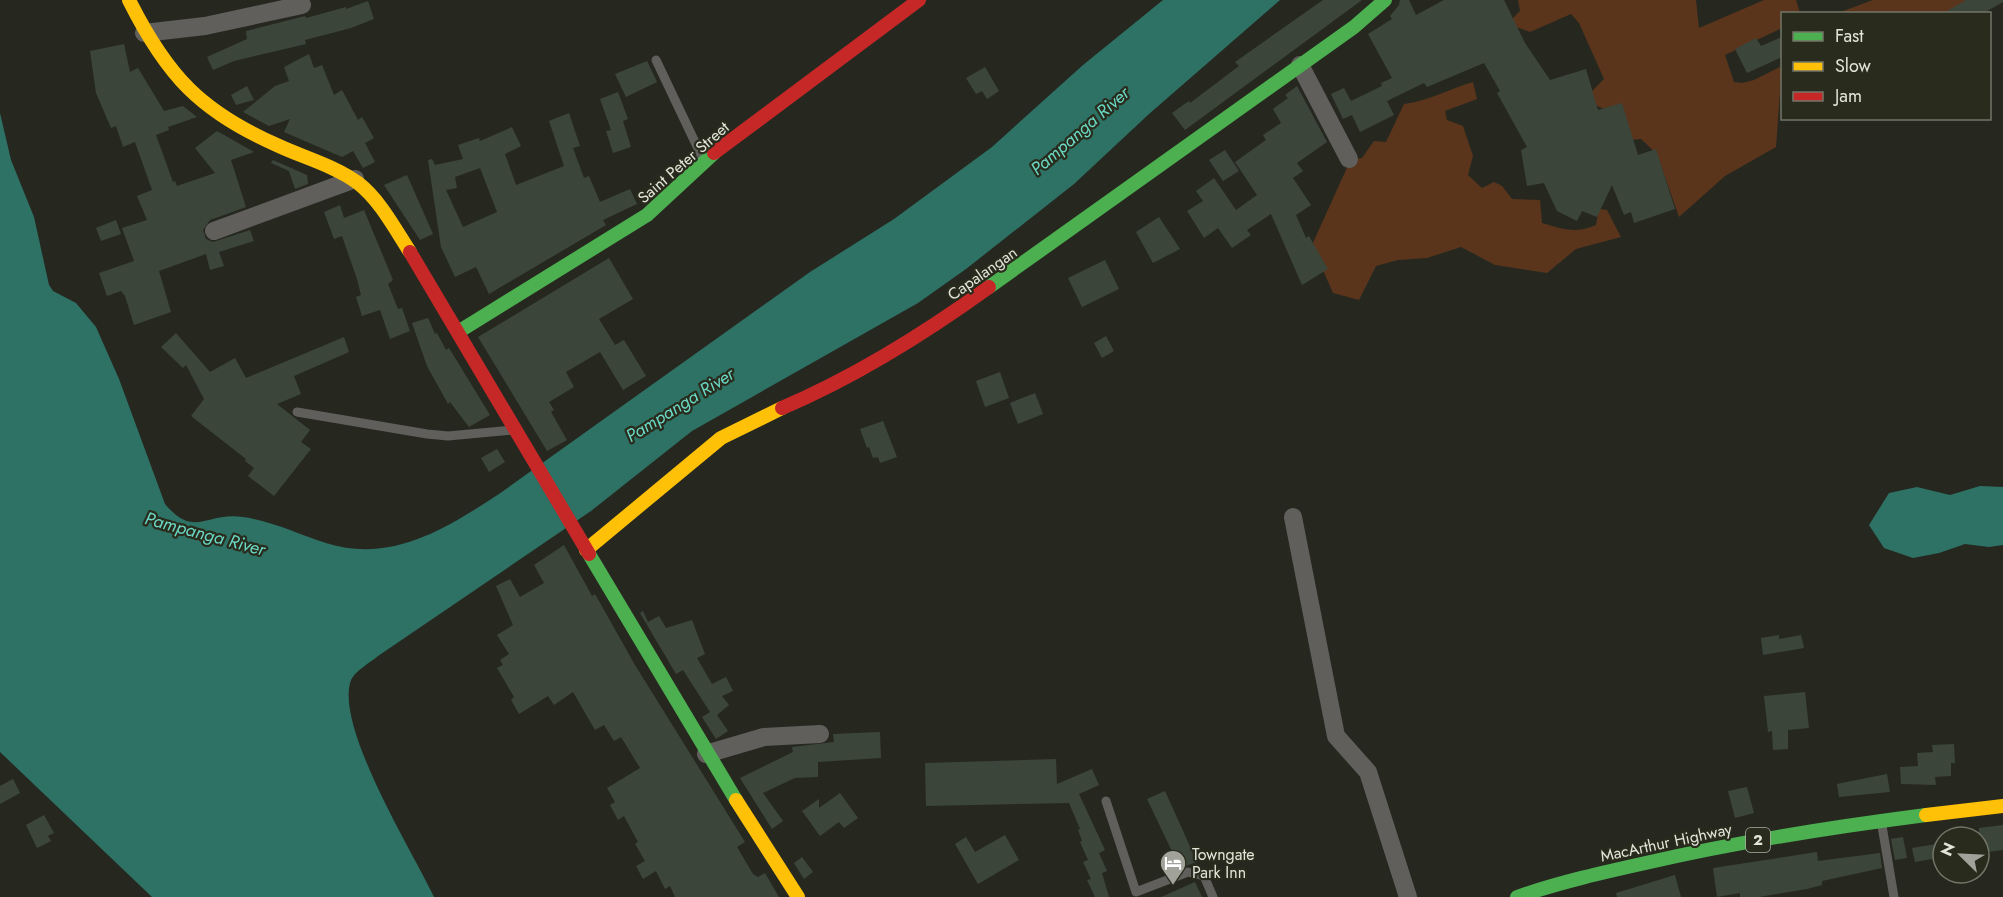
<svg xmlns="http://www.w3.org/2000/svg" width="2003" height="897" font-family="Jost,sans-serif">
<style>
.green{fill:#5a351b}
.water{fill:#2e7165}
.building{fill:#3c453a;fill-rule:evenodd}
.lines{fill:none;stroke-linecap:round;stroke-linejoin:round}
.lane{stroke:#605f5c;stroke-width:9}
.street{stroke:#605f5c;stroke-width:18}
.fast{stroke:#4caf50;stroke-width:14}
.slow{stroke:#ffc107;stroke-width:14}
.jam{stroke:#c62828;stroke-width:14}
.labels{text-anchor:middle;stroke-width:4.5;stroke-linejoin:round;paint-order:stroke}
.shield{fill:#292b1c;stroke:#abada2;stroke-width:1.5}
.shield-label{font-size:15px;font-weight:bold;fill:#e3e5db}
.street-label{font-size:16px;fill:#e3e5db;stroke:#292b1c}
.poi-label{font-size:16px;fill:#e3e5db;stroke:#292b1c;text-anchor:start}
.water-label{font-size:18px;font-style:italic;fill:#6ad8c5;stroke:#292b1c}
</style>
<rect width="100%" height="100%" fill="#262820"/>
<g class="green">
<polygon points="1518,0 1696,0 1699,28 1764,0 1796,0 1800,13 1782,14 1782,28 1725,55 1734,82 1742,83 1754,80 1782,66 1776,147 1725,176 1679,217 1657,154 1641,139 1629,140 1609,111 1595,105 1592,91 1604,79 1579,23 1571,14 1530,32 1516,27 1512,19 1520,11"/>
<polygon points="1873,0 1969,0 1944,13 1835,14"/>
<path d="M1473 82 1477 99 1445 111 1447 120 1463 126 1473 156 1468 175 1482 188 1494 182 1502 186 1512 199 1540 200 1542 223C1562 229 1576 234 1596 225L1599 209 1607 210 1621 237 1576 249 1547 273 1495 265 1461 247 1427 258 1398 260 1376 266 1359 300 1333 293 1312 245 1350 161 1362 158 1374 141 1386 142 1404 104C1429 101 1449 89 1473 82Z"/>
</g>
<g class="water">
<path d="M1163 0H1280L1149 114 1074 184 966 269 918 303 692 431 591 511 378 656C371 662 355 671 351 680 334 726 413 852 434 897H152L0 752V113L11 160 34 217 49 285 53 291 76 303 96 327 119 379 165 504C195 539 205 512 243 517 272 521 298 534 326 543 391 564 447 528 499 494L810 272 894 219 992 147 1083 65Z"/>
<polygon points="1980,486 2003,487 2003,545 1989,547 1965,544 1939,553 1913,558 1884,548 1869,525 1889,493 1917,487 1950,495"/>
</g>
<g class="building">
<polygon points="1323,0 1362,0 1185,130 1172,113 1189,101 1190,103 1239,66 1235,62"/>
<polygon points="1400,0 1409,0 1416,15 1444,0 1504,0 1525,43 1550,80 1586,69 1598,110 1622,103 1638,155 1656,149 1675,209 1634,223 1631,212 1624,215 1612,185 1597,217 1582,211 1577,221 1557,211 1544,183 1527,186 1521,150 1527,147 1497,93 1500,91 1484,63 1427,87 1424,83 1387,101 1394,115 1360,132 1352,115 1343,119 1331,94 1344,88 1351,101 1382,86 1381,83 1392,78 1368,34 1392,19 1390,16 1399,5"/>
<polygon points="1966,0 2003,0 2003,2 1982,14 1942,14"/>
<polygon points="368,1 374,19 351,28 305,40 306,44 234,61 213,70 207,57 247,39 246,31 305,16 306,18 346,7 346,9"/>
<polygon points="1782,37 1782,57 1747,73 1735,49 1756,38 1761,46"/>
<polygon points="124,44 130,72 138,68 164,111 183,106 197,117 168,127 169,130 156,135 173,182 175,181 177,186 215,173 195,148 217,131 254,152 231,160 246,207 210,220 203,230 206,239 213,242 250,230 254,241 219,252 224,266 210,270 206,254 159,271 171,312 134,325 125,296 121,291 107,296 99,273 134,261 122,228 147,220 137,196 152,190 135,142 123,147 116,126 111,128 96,93 90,51"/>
<polygon points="309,54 314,68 322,65 334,95 342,90 358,120 362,117 374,138 365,143 375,162 363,168 353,151 342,157 284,132 290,119 269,126 243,112 275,86 289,81 284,67"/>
<polygon points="647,61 657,82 626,97 615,74"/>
<polygon points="985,67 999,91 987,99 982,91 976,94 966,78"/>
<polygon points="247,86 254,100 236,105 231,95"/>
<polygon points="1297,86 1327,142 1297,163 1303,171 1293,178 1311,205 1296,215 1306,238 1309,236 1328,269 1302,285 1271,214 1247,230 1251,235 1232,248 1218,228 1204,238 1187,211 1203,201 1196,191 1214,178 1236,210 1257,195 1235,162 1266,140 1263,135 1281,123 1273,109 1288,98 1285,95"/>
<polygon points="618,92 628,119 623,121 631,147 613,153 606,131 611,130 600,99"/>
<path d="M569 113 580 146 573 148 584 178 589 176 600 202 630 189 637 204 603 220 606 225 489 294 476 267 455 277 441 247 428 160 432 159 435 165 463 159 458 145 479 138 480 141 512 127 521 146 505 154 516 185 564 166 549 121ZM480 168 497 212 463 227 446 190 457 188 455 177Z"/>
<polygon points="1225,150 1239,171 1223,181 1209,160"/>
<polygon points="273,160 307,175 308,184 295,189 289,171 271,163"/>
<polygon points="407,175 433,234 420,240 384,185"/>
<polygon points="340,205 344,218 364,210 393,280 388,284 398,309 402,308 410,331 390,339 380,310 362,316 356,297 361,295 357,279 342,236 334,239 324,212"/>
<polygon points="1159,217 1180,249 1153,263 1136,232"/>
<polygon points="116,220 121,234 101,241 96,228"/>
<polygon points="609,258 633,299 599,319 615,345 624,340 646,376 623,390 600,352 566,372 574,387 549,402 554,410 551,412 567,440 547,451 478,337"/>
<polygon points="1105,260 1119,289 1082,307 1068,278"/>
<polygon points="428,318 435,334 437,333 446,350 449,348 490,415 469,427 450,402 448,404 427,366 412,323"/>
<polygon points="176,333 210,372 235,358 246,378 344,337 349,352 294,376 301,394 277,404 310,430 301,442 311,449 274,496 248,476 254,468 245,461 246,459 191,416 204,399 186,365 183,368 161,347"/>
<polygon points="1106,336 1114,351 1102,358 1094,343"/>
<polygon points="1000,372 1009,398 985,407 976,381"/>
<polygon points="1035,393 1043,414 1018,424 1010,403"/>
<polygon points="883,421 897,457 880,463 878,457 873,458 869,447 867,448 860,429"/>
<polygon points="497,449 505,462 489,472 481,458"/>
<polygon points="564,545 592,596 595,594 635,665 745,842 737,847 753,874 758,877 765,873 779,897 675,897 670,886 665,889 656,871 643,879 636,866 645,861 635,844 638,842 624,816 618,820 610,805 615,802 607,788 640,768 621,737 614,741 604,725 595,730 573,692 554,705 548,696 519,714 511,700 514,697 497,668 503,665 500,660 509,654 497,635 513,625 496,586 510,579 520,597 544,583 534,565"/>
<polygon points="643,611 648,622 659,616 666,628 692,620 705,654 697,658 712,684 726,677 733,691 722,696 729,705 717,715 728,731 716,739 702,717 710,712 683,670 676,674 640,613"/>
<polygon points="1779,635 1779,639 1801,635 1804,648 1763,655 1761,638"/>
<polygon points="1805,692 1809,728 1788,730 1788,749 1773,750 1772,731 1768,732 1764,696"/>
<polygon points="880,732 881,758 818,762 818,777 795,778 763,793 783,821 772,829 740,778 793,752 792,747 834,742 833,734"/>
<polygon points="1954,744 1955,763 1951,763 1951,776 1935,777 1936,785 1901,784 1900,767 1918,766 1917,753 1933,752 1932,745"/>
<polygon points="1056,759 1057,784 1092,769 1099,785 1079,794 1105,850 1099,853 1107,871 1102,873 1109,897 1095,897 1087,880 1091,879 1083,862 1088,860 1080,842 1082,841 1078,830 1080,829 1069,803 926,806 925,763"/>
<polygon points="1887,774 1890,792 1839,797 1837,784"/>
<polygon points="13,779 20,793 0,804 0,786"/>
<polygon points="1747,787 1754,813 1735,818 1728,791"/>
<polygon points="1165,791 1197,862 1180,868 1147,799"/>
<polygon points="840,793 858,818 844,828 839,822 820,836 802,811 819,799 819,808"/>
<polygon points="44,815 54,833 48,836 51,841 37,848 26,825"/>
<polygon points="2003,825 2003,850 1979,853 1979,828"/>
<polygon points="1005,835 1019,860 978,884 955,844 966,837 975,852"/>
<polygon points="1903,837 1907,858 1895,860 1891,839"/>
<polygon points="1943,843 1943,857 1915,862 1912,848"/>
<polygon points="1817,852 1818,861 1880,853 1882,868 1822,881 1822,885 1807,889 1759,897 1740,897 1740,893 1717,897 1713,868"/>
<polygon points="802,857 813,872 804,879 794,863"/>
<polygon points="1675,875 1681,897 1617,897 1616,893"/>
<polygon points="1195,882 1202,897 1161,897"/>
</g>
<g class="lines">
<g class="lane">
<polyline points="656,60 703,159"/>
<polyline points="297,412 427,434 448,436 513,430"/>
<polyline points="1106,801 1136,892 1188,872 1204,876 1213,897"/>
<polyline points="1882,826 1894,897"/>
</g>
<g class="street">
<polyline points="144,33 205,26 302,5"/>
<polyline points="1300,65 1349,159"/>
<polyline points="214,231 355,179"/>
<polyline points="1293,517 1336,736 1368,772 1408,897"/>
<polyline points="706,754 764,737 820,734"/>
</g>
<g class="fast">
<polyline points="989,287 1354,27 1385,0"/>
<polyline points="458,332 647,215 714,153"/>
<polyline points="589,554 736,800"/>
<path d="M1517 897C1560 882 1605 872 1650 862 1741 841 1833 827 1926 815"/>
</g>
<g class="slow">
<path d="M129 0C167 76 201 112 279 146 305 158 335 166 358 183 380 200 395 229 410 252"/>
<polyline points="586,550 721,438 782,408"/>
<polyline points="736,800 798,897"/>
<polyline points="1926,815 2003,806"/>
</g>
<g class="jam">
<polyline points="714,153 919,0"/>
<polyline points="410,252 589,554"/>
<path d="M782 408C857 376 924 334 989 287"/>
</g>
</g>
<defs>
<g id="hotel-pin" transform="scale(1.35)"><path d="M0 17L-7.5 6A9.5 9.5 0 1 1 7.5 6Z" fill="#a1a39a" stroke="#292b1c"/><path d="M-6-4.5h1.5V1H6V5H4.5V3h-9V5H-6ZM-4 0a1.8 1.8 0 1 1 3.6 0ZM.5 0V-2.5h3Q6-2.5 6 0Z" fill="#fff"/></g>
</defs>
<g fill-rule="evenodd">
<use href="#hotel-pin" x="1173" y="863"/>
</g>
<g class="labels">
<rect class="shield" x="1746" y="828" width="24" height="24" rx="4.5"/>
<g class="shield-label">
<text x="1758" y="845">2</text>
</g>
<g class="street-label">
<text transform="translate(683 162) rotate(-41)" y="6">Saint Peter Street</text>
<text transform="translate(982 273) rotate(-35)" y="6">Capalangan</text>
<text transform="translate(1666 842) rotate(-12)" y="6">MacArthur Highway</text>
</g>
<g class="poi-label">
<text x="1192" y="860">Towngate<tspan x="1192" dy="18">Park Inn</tspan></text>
</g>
<g class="water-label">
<text transform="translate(1080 131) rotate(-41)" y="6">Pampanga River</text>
<text transform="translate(680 405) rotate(-32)" y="6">Pampanga River</text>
<text transform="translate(205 534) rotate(15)" y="6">Pampanga River</text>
</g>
</g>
<rect x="1781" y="12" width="210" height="108" fill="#292b1c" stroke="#737568" stroke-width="1.5"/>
<rect x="1793" y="32" width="30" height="9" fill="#4caf50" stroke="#737568" stroke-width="1.5"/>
<text x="1835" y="42" font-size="18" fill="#e3e5db">Fast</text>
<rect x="1793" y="62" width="30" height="9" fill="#ffc107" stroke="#737568" stroke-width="1.5"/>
<text x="1835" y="72" font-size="18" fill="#e3e5db">Slow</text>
<rect x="1793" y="92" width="30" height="9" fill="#c62828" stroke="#737568" stroke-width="1.5"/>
<text x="1835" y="102" font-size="18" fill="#e3e5db">Jam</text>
<g transform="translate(1961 855) rotate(294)"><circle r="28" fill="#292b1c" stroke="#737568" stroke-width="1.5"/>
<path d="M0-4.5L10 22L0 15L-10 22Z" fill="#a1a39a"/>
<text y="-9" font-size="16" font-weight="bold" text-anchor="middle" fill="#e3e5db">N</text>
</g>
</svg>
